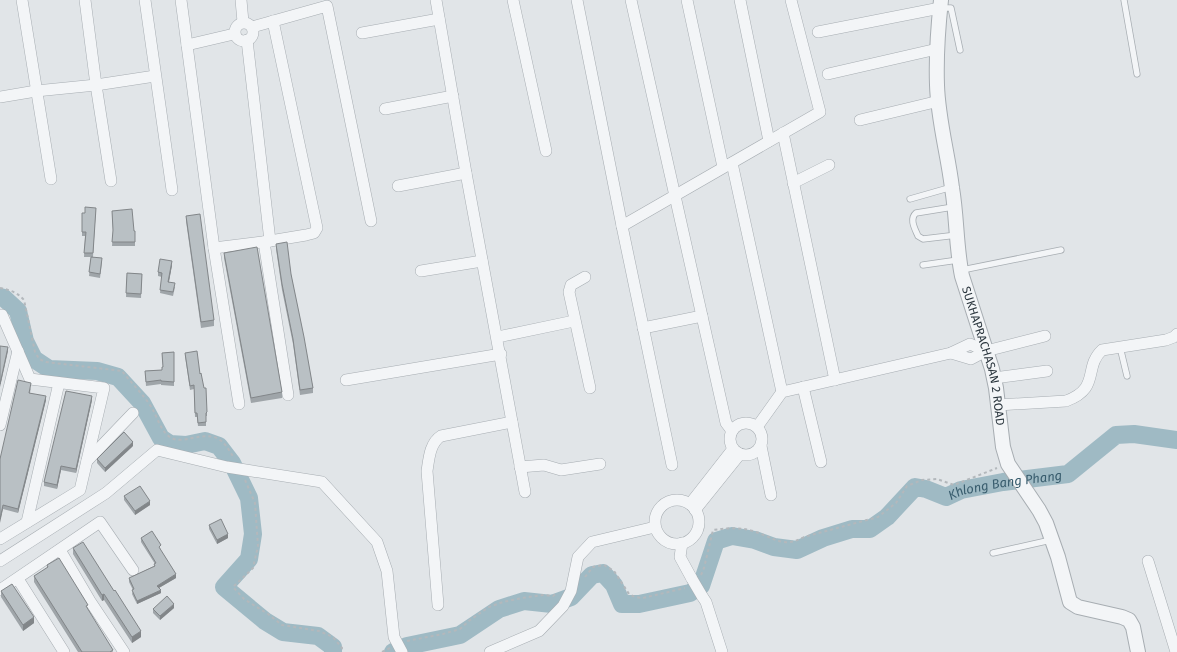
<svg xmlns="http://www.w3.org/2000/svg" width="1177" height="652" font-family="'Fira Sans',sans-serif">
<style>
.lines{fill:none;stroke-linecap:round;stroke-linejoin:round}
.river{stroke:#9fbac4;stroke-width:18}
.service-casing{stroke:#a7adb2;stroke-width:7}
.minor-casing{stroke:#a7adb2;stroke-width:12}
.tertiary-casing{stroke:#a7adb2;stroke-width:16}
.path{stroke:#b3b8bc;stroke-width:2;stroke-dasharray:3 3;stroke-linecap:butt}
.service{stroke:#f3f5f7;stroke-width:5.5}
.minor{stroke:#f3f5f7;stroke-width:11}
.tertiary{stroke:#f3f5f7;stroke-width:14}
.minor-bridge-casing{stroke:#a7adb2;stroke-width:12;stroke-linecap:butt}
.minor-bridge{stroke:#f3f5f7;stroke-width:11}
.wall{fill:#9fa5a9}
.shaded-wall{fill:#828689}
.building{fill:#b9c0c4;stroke:#828689}
.labels{text-anchor:middle;stroke-width:4;stroke-linejoin:round;paint-order:stroke}
.street-label{font-size:12px;fill:#2b363e;stroke:#f0f4f6}
.water-label{font-size:13px;font-style:italic;fill:#395d6e;stroke:#f0f4f6}
</style>
<rect width="100%" height="100%" fill="#e1e5e8"/>
<g class="lines">
<g class="river">
<polyline points="0,297 4,298 18,311 25,341 34,359 49,369 97,371 118,377 142,403 161,438 170,444 186,445 205,441 219,446 232,463 249,498 253,534 249,559 224,587 265,621 283,632 318,636 333,647 333,652"/>
<path id="s1" d="M393 652 407 646 460 635 499 609 524 601 552 604 571 597 592 575 603 573 614 585 622 604H639L690 593 701 586 716 541 732 536 755 540 774 547 797 550 823 538 852 529H870L887 517 915 487 926 489 946 497 961 490 1003 482 1068 474 1116 435 1134 434 1177 440"/>
</g>
<g class="service-casing">
<g id="service">
<polyline points="1124,0 1137,74"/>
<polyline points="941,8 951,8 960,50"/>
<polyline points="910,199 952,187"/>
<path d="M953 207 916 213C909 219 915 229 918 236L923 239 957 235"/>
<polyline points="923,265 958,260"/>
<polyline points="962,270 1061,250"/>
<polyline points="1120,347 1127,376"/>
<polyline points="993,553 1051,540"/>
</g>
</g>
<g class="minor-casing">
<g id="minor">
<polyline points="22,0 51,179"/>
<polyline points="85,0 96,85 111,181"/>
<polyline points="145,0 172,190"/>
<polyline points="181,0 214,248 239,404"/>
<polyline points="241,0 243,22"/>
<polyline points="436,0 466,173 525,492"/>
<polyline points="513,0 546,151"/>
<polyline points="577,0 622,226 672,465"/>
<polyline points="631,0 726,423 732,431"/>
<polyline points="687,0 723,167"/>
<polyline points="740,0 769,141"/>
<circle cx="244" cy="32" r="9"/>
<polyline points="252,27 327,6 371,221"/>
<polyline points="818,32 940,8"/>
<polyline points="362,33 439,19"/>
<polyline points="247,40 270,241"/>
<polyline points="187,45 234,34"/>
<polyline points="828,74 937,49"/>
<polyline points="0,97 36,91 96,85 155,76"/>
<polyline points="385,109 453,96"/>
<polyline points="860,120 939,101"/>
<polyline points="783,133 835,380"/>
<polyline points="732,163 782,392"/>
<polyline points="793,183 829,165"/>
<polyline points="398,186 466,173"/>
<polyline points="622,226 820,112 791,0"/>
<polyline points="264,242 288,395"/>
<polyline points="214,248 270,241 306,235 314,233 317,228 273,21"/>
<polyline points="421,271 482,261"/>
<polyline points="585,277 571,285 569,292 590,388"/>
<polyline points="0,315 2,315 30,379 104,388 80,490 0,539"/>
<polyline points="643,328 702,316"/>
<polyline points="498,337 574,321"/>
<polyline points="951,353 971,359 986,351 1045,336"/>
<polyline points="994,378 1047,371"/>
<polyline points="346,380 501,354"/>
<polyline points="803,387 821,462"/>
<path d="M998 405 1066 401C1101 388 1083 368 1102 350L1166 340 1174 337 1177 334"/>
<circle cx="746" cy="439" r="16"/>
<polyline points="0,425 18,351"/>
<polyline points="757,427 782,392 951,353 970,344 986,351"/>
<polyline points="761,446 771,495"/>
<polyline points="87,461 133,413"/>
<polyline points="520,467 544,465 561,470 600,464"/>
<circle cx="677" cy="522" r="22"/>
<polyline points="690,504 733,449"/>
<polyline points="695,510 740,454"/>
<polyline points="27,522 59,383"/>
<polyline points="682,543 680,557 692,579"/>
<polyline points="60,550 90,601 124,652"/>
<polyline points="0,561 106,493 157,450 227,467 322,482 377,542 387,571 394,637 402,652"/>
<polyline points="1148,561 1176,652"/>
<polyline points="18,579 64,652"/>
<polyline points="0,590 100,522 133,570"/>
<polyline points="702,596 706,602 722,652"/>
<path d="M438 605 427 471C429 458 430 443 441 436L512 422"/>
<polyline points="490,652 539,631 563,606 571,591 578,557 592,542 655,527"/>
</g>
</g>
<g class="tertiary-casing">
<g id="tertiary">
<path id="s2" d="M941 0C938 28 936 57 937 85 938 120 948 154 952 188 957 217 956 247 962 276L992 369 996 388 1003 447 1008 464 1039 510 1046 523 1058 557 1070 602 1078 607 1122 617 1129 620 1133 627 1138 652"/>
</g>
</g>
<g class="path">
<path d="M0 288C10 290 17 292 24 300L35 352 39 359 46 362 122 371C131 383 146 397 153 410 158 419 162 435 174 439 180 441 187 439 192 438 217 433 222 438 234 458"/>
<polyline points="245,480 255,503 258,546 253,568 233,587 244,599 268,614 282,625 319,631 333,637 342,648 341,652"/>
<path d="M701 575 704 568 713 530C727 528 739 527 753 531 773 537 783 549 804 537L878 517 896 503 907 486 922 480 937 479 954 485 997 468"/>
<polyline points="585,577 593,567 604,565 614,571 629,594 635,597 643,598 685,588"/>
<polyline points="407,641 443,634 460,629 470,620 489,607 503,602 522,598 543,595 553,596 557,593"/>
<polyline points="382,652 390,648"/>
</g>
<use href="#service" class="service"/>
<use href="#minor" class="minor"/>
<use href="#tertiary" class="tertiary"/>
<g class="minor-bridge-casing">
<polyline id="minor-bridge" points="692,579 702,596"/>
</g>
<use href="#minor-bridge" class="minor-bridge"/>
</g>
<g class="wall">
<polygon points="96,208 93,257 102,262 100,278 89,276 91,257 84,257 85,236 82,236 82,213 85,213"/>
<polygon points="112,211 134,231 135,231 135,246 112,246 113,232"/>
<polygon points="186,216 214,320 214,326 201,328 186,221"/>
<polygon points="276,244 291,274 313,388 313,393 300,395 293,344 282,290 276,249"/>
<polygon points="224,253 282,392 282,398 251,403 224,258"/>
<polygon points="172,265 169,282 175,287 173,296 160,293 162,277 158,276 158,272"/>
<polygon points="127,273 142,274 141,298 126,297"/>
<polygon points="174,352 174,386 161,385 161,384 146,386 145,371 162,370 163,367 162,353"/>
<polygon points="185,353 200,374 207,412 207,416 206,416 206,426 198,426 197,417 195,417 194,389 190,390 185,356"/>
<polygon points="31,387 30,393 46,400 18,513 3,509 0,459"/>
<polygon points="92,400 76,473 61,470 57,489 44,486 44,482"/>
<polygon points="133,446 105,472 97,463 97,459"/>
<polygon points="124,496 150,505 135,515 124,500"/>
<polygon points="209,525 228,538 217,544 209,529"/>
<polygon points="141,538 161,549 160,549 176,578 159,588 161,593 137,604 132,594 133,590 129,582 129,578 154,566 155,564 141,542"/>
<polygon points="73,548 141,637 132,643 104,600 102,601 73,554"/>
<polygon points="47,565 88,610 113,652 78,652 34,582 34,576 47,568"/>
<polygon points="1,591 34,623 23,631 1,597"/>
<polygon points="174,608 160,620 153,613 153,609"/>
</g>
<g class="shaded-wall">
<polygon points="172,261 172,265 168,286 168,282"/>
<polygon points="8,347 8,351 0,387 0,384"/>
<polygon points="46,396 46,400 18,513 18,509"/>
<polygon points="92,396 92,400 76,473 76,469"/>
<polygon points="133,442 133,446 105,472 105,468"/>
<polygon points="61,466 61,470 57,489 57,485"/>
<polygon points="150,501 150,505 135,515 135,511"/>
<polygon points="3,505 3,509 0,523 0,519"/>
<polygon points="228,534 228,538 217,544 217,540"/>
<polygon points="176,574 176,578 157,589 157,586"/>
<polygon points="161,590 161,593 137,604 137,601"/>
<polygon points="104,594 104,600 102,601 102,595"/>
<polygon points="174,604 174,608 160,620 160,616"/>
<polygon points="34,617 34,623 23,631 23,625"/>
<polygon points="141,631 141,637 132,643 132,637"/>
</g>
<g class="building">
<polygon points="85,207 96,208 93,253 84,253 86,232 82,232 82,213 85,213"/>
<polygon points="132,209 134,231 135,231 135,242 112,242 113,230 112,211"/>
<polygon points="200,214 214,320 201,322 186,216"/>
<polygon points="287,242 291,274 304,337 313,388 300,390 293,339 282,284 276,244"/>
<polygon points="257,247 282,392 251,398 224,253"/>
<polygon points="91,257 102,258 100,274 89,272"/>
<polygon points="160,259 172,261 168,282 175,283 173,292 160,290 162,273 158,272"/>
<polygon points="127,273 142,274 141,294 126,293"/>
<polygon points="0,346 8,347 0,384"/>
<polygon points="197,351 200,374 201,373 204,388 206,388 207,412 206,413 206,422 198,423 197,413 195,413 194,385 190,386 185,353"/>
<polygon points="174,352 174,382 161,381 161,380 146,382 145,371 162,370 162,367 163,367 162,353"/>
<polygon points="18,380 31,383 29,393 46,396 18,509 3,505 0,519 0,459"/>
<polygon points="66,391 92,396 76,469 61,466 57,485 44,482"/>
<polygon points="124,432 133,442 105,468 97,459"/>
<polygon points="140,486 150,501 135,511 124,496"/>
<polygon points="221,519 228,534 217,540 209,525"/>
<polygon points="152,531 161,545 159,547 176,574 157,586 161,590 137,601 132,590 134,589 129,578 155,566 154,564 156,563 141,538"/>
<polygon points="83,542 114,591 115,590 141,631 132,637 104,594 102,595 73,548"/>
<polygon points="59,558 88,605 86,606 113,650 110,652 82,652 34,576 48,567 47,565"/>
<polygon points="12,584 34,617 23,625 1,591"/>
<polygon points="167,596 174,604 160,616 153,609"/>
</g>
<g class="labels">
<g class="street-label">
<text dy="4" stroke="none"><textPath href="#s2" startOffset="361">SUKHAPRACHASAN 2 ROAD</textPath></text>
</g>
<g class="water-label">
<text dy="5" stroke="none"><textPath href="#s1" startOffset="715">Khlong Bang Phang</textPath></text>
</g>
</g>
</svg>
